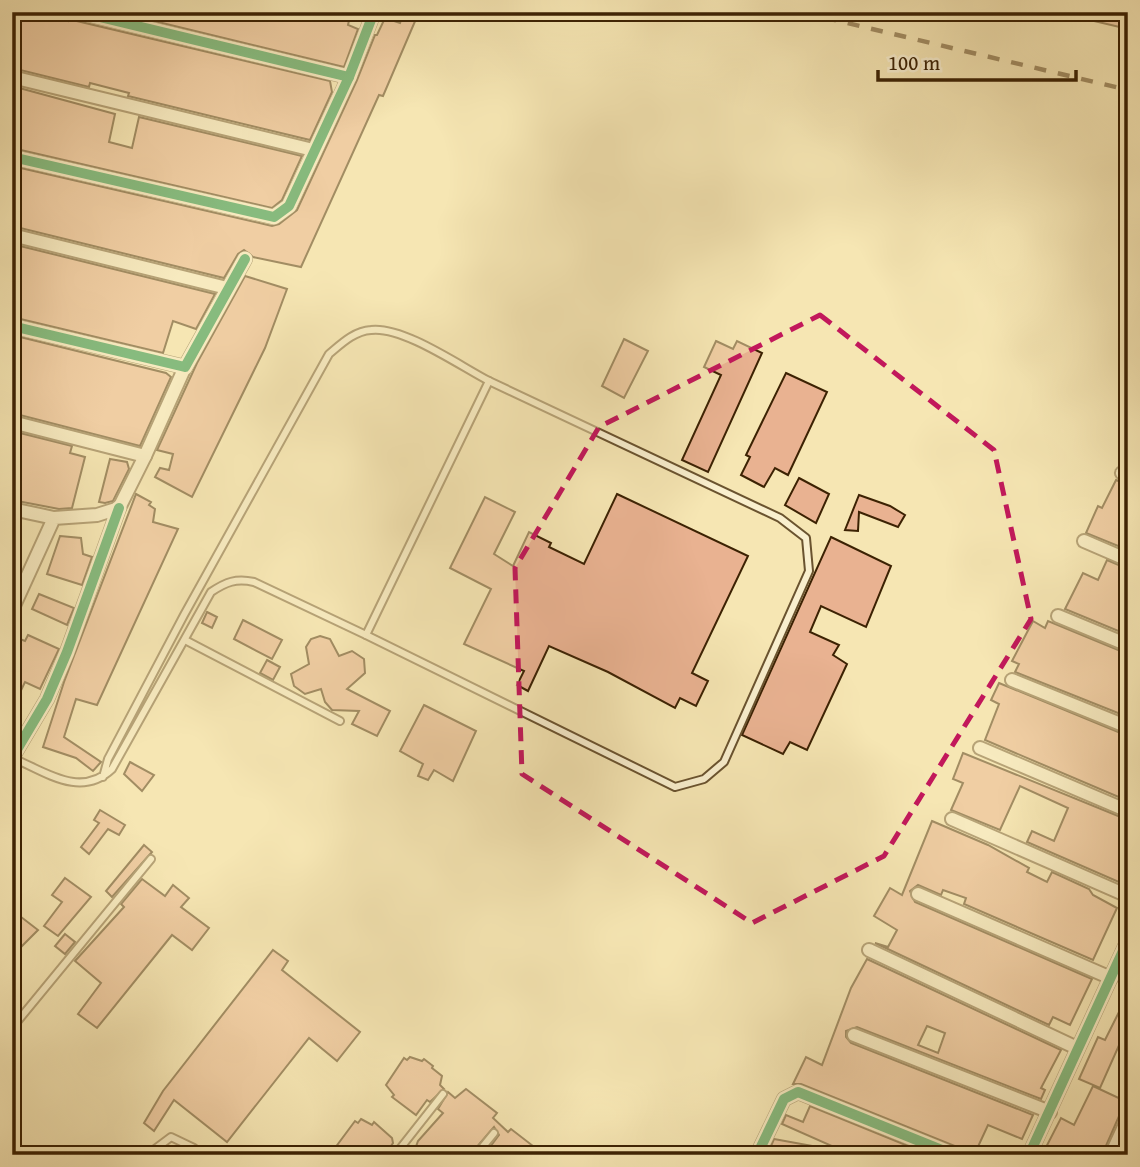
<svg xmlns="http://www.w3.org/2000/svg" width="1140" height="1167" font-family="'Gentium Book Plus',serif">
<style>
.building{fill:#e9b291;stroke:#3c2203;stroke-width:2;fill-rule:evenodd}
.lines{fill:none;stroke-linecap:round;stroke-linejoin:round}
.lane-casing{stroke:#6a532f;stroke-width:10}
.street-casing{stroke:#6a532f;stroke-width:16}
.lane{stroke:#f9efce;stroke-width:6}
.street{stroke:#f9efce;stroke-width:12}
.rail{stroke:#3c2203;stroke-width:4.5;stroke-dasharray:12 12;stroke-linecap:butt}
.cycleway-casing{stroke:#f9efce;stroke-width:15}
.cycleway{stroke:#00873e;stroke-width:10}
.marked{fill:none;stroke:#c2185b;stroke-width:5;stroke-dasharray:14 9;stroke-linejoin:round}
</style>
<rect width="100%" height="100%" fill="#f6e6b3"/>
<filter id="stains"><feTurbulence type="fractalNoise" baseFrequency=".00286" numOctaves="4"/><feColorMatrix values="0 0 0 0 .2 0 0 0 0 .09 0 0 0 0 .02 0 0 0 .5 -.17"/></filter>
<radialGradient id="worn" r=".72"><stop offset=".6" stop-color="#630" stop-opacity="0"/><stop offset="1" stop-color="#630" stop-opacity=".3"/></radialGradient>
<g class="building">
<polygon points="12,12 31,12 68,21 70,12 77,21 330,81 332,92 310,140 128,96 129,93 90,83 89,87 12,68"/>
<polygon points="117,12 351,12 348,25 358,29 344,67"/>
<polygon points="404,12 419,12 383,96 379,95 301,267 253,257 244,250 238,254 224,278 12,226 12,166 272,226 279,224 297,210 357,80 375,35 377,35 385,18 400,23"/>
<polygon points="1096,12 1128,12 1128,29 1094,21"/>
<polygon points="12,86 115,114 109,142 132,148 139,117 302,156 282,200 272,208 12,148"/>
<polygon points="12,244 215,294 196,329 173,321 163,353 12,317"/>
<polygon points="245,276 287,289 265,348 192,497 155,477 160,468 169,470 173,454 157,450 197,363"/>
<polygon points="12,335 166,373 171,377 140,446 12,413"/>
<polygon points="624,339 648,351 624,398 602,386"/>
<polygon points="716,341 733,349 737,341 762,353 708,472 682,460 721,375 704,367"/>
<polygon points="786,373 827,392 788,475 775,468 764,487 741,475 750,457 746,455"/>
<polygon points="12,431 72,446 70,453 85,457 72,508 59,509 12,500"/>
<polygon points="110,459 127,462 129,469 113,501 105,503 99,502"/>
<polygon points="799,478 829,494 816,523 785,505"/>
<polygon points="1116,480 1128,485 1128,550 1086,533 1098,506 1102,508"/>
<polygon points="136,494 151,502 149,505 155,509 153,522 178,529 97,705 76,699 64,737 101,762 93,771 76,758 43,747 64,682"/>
<polygon points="617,494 748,556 692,673 708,681 696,706 680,698 675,708 608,672 549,646 528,691 517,685 524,671 464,644 491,589 450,568 485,497 515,512 494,554 513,566 529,532 551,543 549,547 584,564"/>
<polygon points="859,495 890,506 905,515 898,527 859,512 858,531 845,530"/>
<polygon points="60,536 81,538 83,554 92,557 82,585 47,574"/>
<polygon points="831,537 891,566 866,627 821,606 810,632 839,645 833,655 847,664 807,750 790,742 783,754 742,735"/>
<polygon points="1107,560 1128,569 1128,635 1065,609 1083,573 1098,580"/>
<polygon points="39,594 74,608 67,625 32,609"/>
<polygon points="207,612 217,617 212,628 202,623"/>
<polygon points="243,620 282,640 272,659 234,639"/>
<polygon points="1033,621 1045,628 1048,621 1128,654 1128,717 1015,672 1019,664 1012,661"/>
<polygon points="28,635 59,649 40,689 25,682 12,709 12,636 25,641"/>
<polygon points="320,636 330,639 339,656 352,651 364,659 365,673 347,689 390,711 377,736 352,724 359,711 332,710 325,702 321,689 305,694 294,686 291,674 309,664 306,647 311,639"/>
<polygon points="267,660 280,667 273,680 260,673"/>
<polygon points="999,683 1128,736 1128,801 985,740 999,704 991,700"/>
<polygon points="424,705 476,731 453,781 434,770 428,780 418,776 423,764 400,751"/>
<polygon points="963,753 1128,820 1128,886 1027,842 1032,831 1054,841 1068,808 1020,786 1000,830 951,810 963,783 953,779"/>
<polygon points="130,762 154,775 142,791 124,774"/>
<polygon points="100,810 125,825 119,835 108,829 89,854 81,847 99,823 94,820"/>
<polygon points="932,821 988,845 1029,868 1027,872 1047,882 1052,872 1089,889 1093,895 1117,908 1093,960 964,904 966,898 943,890 941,895 918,885 910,891 915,902 1092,979 1070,1025 1053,1017 1049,1025 875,943 888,947 897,930 874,916 890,888 902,895"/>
<polygon points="144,845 152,852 112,897 106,891"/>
<polygon points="65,878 91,897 58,936 44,926 62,902 52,895"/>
<polygon points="142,879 165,896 173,885 189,898 181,907 209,928 192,950 172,935 97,1028 78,1014 101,983 75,961 124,907 121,904"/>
<polygon points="12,910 38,930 12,956"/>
<polygon points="65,934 75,942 65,954 55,946"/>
<polygon points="273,950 288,961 282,970 360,1032 337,1061 309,1038 227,1142 174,1100 154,1131 144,1123 163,1091"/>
<path d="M867 959 1061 1050 1041 1088 1045 1090 1041 1099 857 1027 846 1031V1037L851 1043 1033 1115 1022 1139 988 1125 976 1151 969 1155 957 1147 801 1084H793L806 1057 822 1065 851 988ZM927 1026 945 1033 938 1053 918 1045Z"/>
<polygon points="1128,994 1128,1040 1125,1045 1120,1043 1100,1088 1079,1079 1098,1037 1105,1040"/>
<polygon points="410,1057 422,1061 424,1059 433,1066 432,1068 442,1076 440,1085 444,1089 430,1102 427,1100 416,1115 392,1097 394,1095 386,1085 404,1058 407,1060"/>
<polygon points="1093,1086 1123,1100 1120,1107 1125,1110 1120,1114 1102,1155 1042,1155 1061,1118 1074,1125"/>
<polygon points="466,1089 497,1113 493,1118 508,1132 511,1129 533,1146 530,1149 536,1155 484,1155 499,1135 494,1127 470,1155 413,1155 418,1141 443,1113 438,1109 448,1092 455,1098"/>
<polygon points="810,1106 918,1150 915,1155 830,1155 832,1146 782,1124 786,1115 803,1122"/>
<polygon points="361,1119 372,1125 374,1122 392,1138 393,1143 385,1155 345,1155 335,1148 355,1121 358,1123"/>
<polygon points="774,1139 829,1149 828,1155 772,1155 768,1153"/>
</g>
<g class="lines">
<g class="lane-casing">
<g id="lane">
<polyline points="366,635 675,787 704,779 724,762 809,571 806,538 780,518 489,381"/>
<polyline points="185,640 340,721"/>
<path d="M15 759C47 773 81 798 112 769L211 592C226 582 236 578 254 582L366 635 489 381C460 366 403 326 371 330 354 331 341 344 329 354L184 615 108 759 103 777"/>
<polyline points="12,1028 151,859"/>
<polyline points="147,1155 171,1137 194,1148 199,1155"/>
<polyline points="395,1155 443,1094"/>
<polyline points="476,1155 494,1133"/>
</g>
</g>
<g class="street-casing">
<g id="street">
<polyline points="79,12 349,77"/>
<polyline points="12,77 313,150"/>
<polyline points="12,157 274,217 289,206 349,77 374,12"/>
<polyline points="12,235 227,288"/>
<polyline points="12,326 185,367 245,259"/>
<polyline points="12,422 145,456 185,367"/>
<polyline points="1122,473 1128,476"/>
<polyline points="12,509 54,518"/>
<polyline points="1084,541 1128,560"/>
<polyline points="12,610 54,518 97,515 119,508 145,456"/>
<polyline points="1058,616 1128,645"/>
<polyline points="1012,680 1128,727"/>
<polyline points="980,748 1128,811"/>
<polyline points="12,758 47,699 67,652 119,508"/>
<polyline points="952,819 1128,896"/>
<polyline points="918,894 1111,978"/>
<polyline points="869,950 1077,1048"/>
<polyline points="854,1035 1050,1112"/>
<polyline points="757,1155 784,1099 798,1092 954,1155"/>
<polyline points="1029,1155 1128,940"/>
<polyline points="1111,1155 1128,1118"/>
</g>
</g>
<use href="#lane" class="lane"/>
<use href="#street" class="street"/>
<polyline class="rail" points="801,12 1128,90"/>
<g class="cycleway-casing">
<g id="cycleway">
<polyline points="79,12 349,77"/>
<polyline points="12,157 274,217 289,206 349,77 374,12"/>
<polyline points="12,326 185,367 245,259"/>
<polyline points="12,758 47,699 67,652 119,508"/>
<polyline points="757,1155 784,1099 798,1092 954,1155"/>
<polyline points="1029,1155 1128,940"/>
</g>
</g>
<use href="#cycleway" class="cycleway"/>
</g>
<path d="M0 0H1140V1167H0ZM820 315 994 450 1031 619 884 856 752 923 522 774 515 568 599 427Z" fill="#f6e6b3" fill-opacity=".55" fill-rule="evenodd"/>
<path class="marked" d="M820 315 994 450 1031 619 884 856 752 923 522 774 515 568 599 427Z"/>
<rect width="1140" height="1167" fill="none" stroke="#f6e6b3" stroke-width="42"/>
<rect x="14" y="14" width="1112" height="1139" fill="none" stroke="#3c2203" stroke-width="3.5"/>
<rect x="21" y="21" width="1098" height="1125" fill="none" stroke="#3c2203" stroke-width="2"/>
<path d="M878 70v10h198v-10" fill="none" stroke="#3c2203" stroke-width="3.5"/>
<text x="888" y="70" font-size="21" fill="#3c2203" stroke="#f9efce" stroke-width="5" paint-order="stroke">100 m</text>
<rect width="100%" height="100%" filter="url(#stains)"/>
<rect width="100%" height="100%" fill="url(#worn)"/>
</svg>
